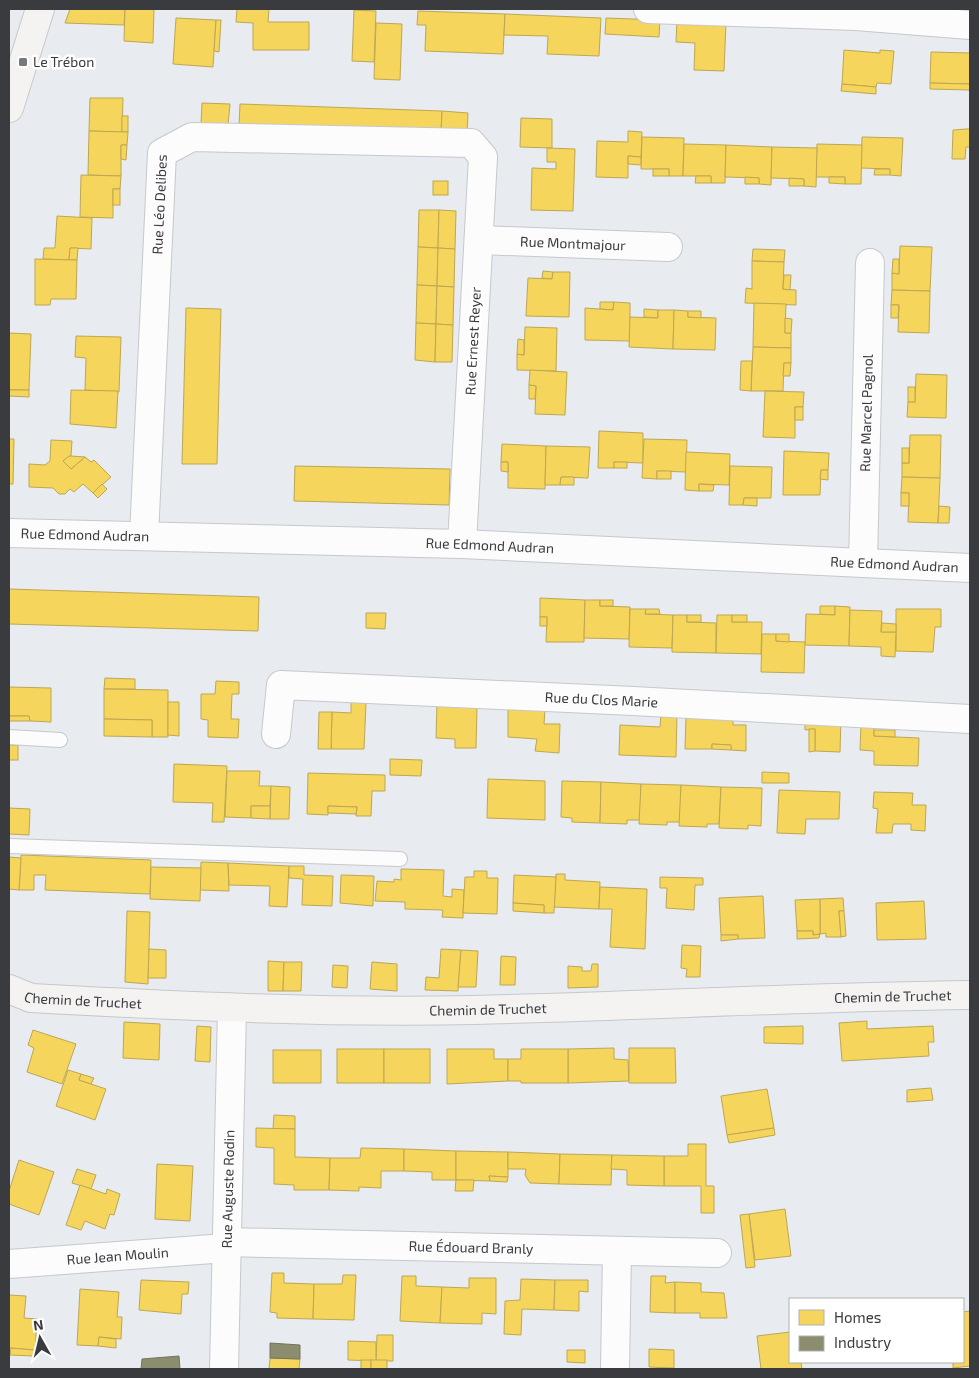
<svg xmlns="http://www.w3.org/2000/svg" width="979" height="1378" font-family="'Exo 2',sans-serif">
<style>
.homes{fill:#f6d55c;stroke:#bda753}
.industry{fill:#8c8c6e;stroke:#737460}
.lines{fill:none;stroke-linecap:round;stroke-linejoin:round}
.service-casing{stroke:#c6c8cb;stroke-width:16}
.minor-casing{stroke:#c6c8cb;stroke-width:30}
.secondary-casing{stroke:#c6c8cb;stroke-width:30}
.service{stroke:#fcfcfd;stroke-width:14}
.minor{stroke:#fcfcfd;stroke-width:28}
.secondary{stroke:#f5f3f2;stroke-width:28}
.poi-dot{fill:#76797d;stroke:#fff;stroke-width:2}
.labels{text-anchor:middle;stroke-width:5;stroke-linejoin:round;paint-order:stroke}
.poi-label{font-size:14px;fill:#393b3f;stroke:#fff;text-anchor:start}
.street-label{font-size:14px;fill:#393b3f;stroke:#fff}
</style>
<rect width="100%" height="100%" fill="#e8ebef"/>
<g class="homes">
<polygon points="70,9 125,9 124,25 65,23"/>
<polygon points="125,9 154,9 153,43 124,41"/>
<polygon points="237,9 269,9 268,22 309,22 309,50 253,50 253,23 236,22"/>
<polygon points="354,10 376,11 374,62 352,61"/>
<polygon points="418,11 505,14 503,54 425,51 426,25 417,25"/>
<polygon points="505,14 601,18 599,56 547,54 548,36 504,35"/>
<polygon points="176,18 216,20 213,67 173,64"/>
<polygon points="606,18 660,20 659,37 605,34"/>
<polygon points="216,20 221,20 219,52 214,51"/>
<polygon points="677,20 726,22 724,71 694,70 695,43 676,42"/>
<polygon points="376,23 402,24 400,80 374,79"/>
<polygon points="844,50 880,53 880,50 894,51 891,84 877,83 876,87 842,84"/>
<polygon points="931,52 970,53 970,84 930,83"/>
<polygon points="930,83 970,84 970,90 930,89"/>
<polygon points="842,84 876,87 876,94 841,91"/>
<polygon points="90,98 123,98 122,132 89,131"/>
<polygon points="202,103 230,104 228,125 201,124"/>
<polygon points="240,104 442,111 441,133 239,126"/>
<polygon points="442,111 468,113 467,134 441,133"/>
<rect x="122" y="116" width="6" height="16"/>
<polygon points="521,118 552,119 552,148 520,147"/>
<polygon points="966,129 970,129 970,147 966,147 965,159 952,159 953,130"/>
<polygon points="89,131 128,132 127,145 121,145 121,176 88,175"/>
<polygon points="628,131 642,132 641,157 628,156 628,178 596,177 597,141 628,142"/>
<polygon points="642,137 684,138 683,176 669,176 669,169 641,169"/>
<polygon points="862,137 903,138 901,176 890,175 890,169 861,168"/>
<polygon points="684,144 726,145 725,183 711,183 711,176 683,176"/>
<polygon points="817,144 862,145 861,184 845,184 845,177 816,177"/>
<polygon points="121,145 127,145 126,160 121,159"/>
<polygon points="726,145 772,147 771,185 759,184 759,178 725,177"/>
<polygon points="772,147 817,148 816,187 804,186 804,179 771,178"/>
<polygon points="547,148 575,149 573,211 531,210 532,168 556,169 556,162 547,162"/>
<polygon points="628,156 641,157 641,165 628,164"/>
<rect x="653" y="169" width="16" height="7"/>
<polygon points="875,169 890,169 890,175 874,175"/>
<polygon points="81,175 121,176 120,189 113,189 113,218 80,217"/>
<polygon points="696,176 711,176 711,183 695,183"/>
<polygon points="745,177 759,178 759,184 745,184"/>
<polygon points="829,177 845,177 845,184 829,183"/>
<polygon points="789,178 804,179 804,186 789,186"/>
<rect x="433" y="181" width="15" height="14"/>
<rect x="113" y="189" width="7" height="16"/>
<polygon points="419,210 439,210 438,248 418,247"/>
<polygon points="439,210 456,211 455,249 438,248"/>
<polygon points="57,216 92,218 91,249 70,248 69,260 43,259 44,248 55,248"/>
<polygon points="900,246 932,247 930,291 892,290 892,273 899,274"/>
<polygon points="418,247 438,248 437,286 417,285"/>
<polygon points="70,248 78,248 77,260 69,260"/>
<polygon points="438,248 455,249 454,287 437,286"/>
<polygon points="753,249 785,250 784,262 752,261"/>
<polygon points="35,259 77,260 76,299 51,299 50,305 35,305"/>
<polygon points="893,259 899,259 899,274 892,273"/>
<polygon points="752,261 784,262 783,289 796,290 796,305 745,303 746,288 752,289"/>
<polygon points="543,271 553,272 552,279 542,278"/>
<polygon points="553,272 570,272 569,317 526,316 528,278 552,279"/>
<polygon points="784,275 791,275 790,290 783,289"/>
<polygon points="417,285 437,286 436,324 416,323"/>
<polygon points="437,286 454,287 453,325 436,324"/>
<polygon points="892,290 930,291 929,333 898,332 899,305 891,305"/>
<polygon points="600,302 614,302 613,310 600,309"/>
<polygon points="614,302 630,303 630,341 585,340 585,308 613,310"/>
<polygon points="754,303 786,304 785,333 791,333 791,348 753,347"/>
<polygon points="891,305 899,305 898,318 891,318"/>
<polygon points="186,308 221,309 217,464 182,464"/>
<polygon points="644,309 658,310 658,318 644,317"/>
<polygon points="658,310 674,310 673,349 629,347 630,317 658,318"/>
<polygon points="674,310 688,311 688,317 716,318 715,350 673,349"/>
<polygon points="688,311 701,311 701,318 688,317"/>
<polygon points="785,318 792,319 791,333 785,333"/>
<polygon points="416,323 436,324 435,362 415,360"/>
<polygon points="436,324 453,325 452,362 435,362"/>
<polygon points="525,327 557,328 556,371 517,370 517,354 524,355"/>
<polygon points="9,333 31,334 29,390 9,390 9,396"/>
<polygon points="76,336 121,337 119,392 85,390 86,358 75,357"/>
<polygon points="518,339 524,340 524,355 517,354"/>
<polygon points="753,347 791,348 791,363 784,363 783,391 751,391"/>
<polygon points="741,361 752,361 751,391 740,390"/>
<polygon points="784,363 791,363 790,376 783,376"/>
<polygon points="530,370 567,372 565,415 535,414 536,386 529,385"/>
<polygon points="916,374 947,375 946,418 907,417 908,402 915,402"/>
<polygon points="529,385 536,386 535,399 529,399"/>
<rect x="908" y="387" width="7" height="15"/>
<polygon points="9,390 29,390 29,397 9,396"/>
<polygon points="71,390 118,391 116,428 70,424"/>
<polygon points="765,391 804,392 803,407 795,407 795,438 763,437"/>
<rect x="795" y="407" width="8" height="13"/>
<polygon points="599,431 643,433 643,463 614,462 614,468 598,468"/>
<polygon points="910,435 941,435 940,478 902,477 902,463 909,463"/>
<polygon points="9,439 14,439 13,484 9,484"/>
<polygon points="644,439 687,440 686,472 657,471 657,479 642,478"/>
<polygon points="51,440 72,441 71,456 63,461 71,469 85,457 91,462 94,460 111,477 93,493 83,484 74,492 70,489 65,494 59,494 53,488 29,487 29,464 45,465 50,461"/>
<polygon points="502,444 546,446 545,489 508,488 508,462 501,462"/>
<polygon points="546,446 590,447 588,478 561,477 560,485 545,485"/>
<rect x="902" y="448" width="7" height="15"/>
<polygon points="784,451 829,453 828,470 821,470 820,495 783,495"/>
<polygon points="686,452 730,454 729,485 699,484 699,491 685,490"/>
<polygon points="69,456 71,456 85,457 71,469 63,461"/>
<polygon points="501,462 508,462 508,472 501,471"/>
<rect x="614" y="462" width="13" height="6"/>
<polygon points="295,466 450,469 449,505 294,501"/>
<polygon points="730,466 772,467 771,498 744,498 743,505 729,505"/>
<polygon points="821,470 828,470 828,480 820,479"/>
<rect x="657" y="471" width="14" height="8"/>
<polygon points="561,477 574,477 574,485 560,485"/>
<polygon points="902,477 940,478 938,523 908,522 909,493 901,493"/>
<polygon points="102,484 107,489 98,498 93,493"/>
<polygon points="699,484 714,485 713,491 699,491"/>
<rect x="901" y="493" width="8" height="13"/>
<polygon points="744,498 757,498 757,506 743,505"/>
<polygon points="939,506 950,507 949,523 938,523"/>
<polygon points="9,589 259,597 258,631 9,624"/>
<polygon points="540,598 585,600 584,642 546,642 547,617 540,617"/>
<polygon points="585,600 600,600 600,606 630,607 629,639 584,638"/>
<rect x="600" y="600" width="13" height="6"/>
<polygon points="820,606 835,606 835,615 820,614"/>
<polygon points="835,606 850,607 849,646 805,645 806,614 835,615"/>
<polygon points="630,609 646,609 645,614 673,615 672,648 629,647"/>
<polygon points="646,609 659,609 660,614 645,614"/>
<polygon points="896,609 941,609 941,627 935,627 933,652 896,651"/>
<polygon points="850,610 882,611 881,632 896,632 895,657 881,656 881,647 849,646"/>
<polygon points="366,613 386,613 385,629 366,628"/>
<polygon points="673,615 687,615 687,622 716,623 716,653 672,652"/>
<rect x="687" y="615" width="14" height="7"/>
<polygon points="717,615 732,615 732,622 762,622 761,654 716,653"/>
<rect x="732" y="615" width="15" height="7"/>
<rect x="540" y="617" width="7" height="9"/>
<polygon points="882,623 896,624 896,632 881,632"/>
<polygon points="762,634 776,634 776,641 805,642 804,673 761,672"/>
<polygon points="776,634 789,634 789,642 776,641"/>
<polygon points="105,678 135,679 135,689 104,689"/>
<polygon points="216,681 239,682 239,694 232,694 231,719 239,719 238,738 208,737 208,720 201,719 201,694 215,694"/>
<polygon points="9,687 51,688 51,722 30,721 29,716 9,716"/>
<polygon points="104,689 168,690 168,737 152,737 152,720 104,719"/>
<polygon points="168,702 179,702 179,736 168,735"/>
<polygon points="351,702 366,703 364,749 331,749 332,712 351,713"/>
<polygon points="437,704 477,706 476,748 455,748 455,739 436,738"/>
<polygon points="508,707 545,709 544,724 560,724 559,753 535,751 537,739 508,737"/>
<polygon points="319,712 332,712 331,749 318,749"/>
<polygon points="661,712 677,713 676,757 619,755 620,725 660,727"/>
<polygon points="9,716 29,716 30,721 9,721"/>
<polygon points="686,716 733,718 733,725 746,725 746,751 731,750 731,745 712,744 712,749 685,749"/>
<polygon points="805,716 841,717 840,752 815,751 815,729 805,730"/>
<polygon points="104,719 152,720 152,737 104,736"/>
<polygon points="861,725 874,725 874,736 919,738 918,766 874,765 874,751 860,750"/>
<polygon points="809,729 815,729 815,751 809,752"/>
<polygon points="874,730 895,730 895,737 874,736"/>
<polygon points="712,744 731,745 731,750 712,749"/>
<rect x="9" y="745" width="9" height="15"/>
<polygon points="390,759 422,760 421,776 390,775"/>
<polygon points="174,764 227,766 224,822 212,822 213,803 173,802"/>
<polygon points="227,771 260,771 259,786 271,786 270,806 251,806 251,818 225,817"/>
<polygon points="762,772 789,773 789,783 762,783"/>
<polygon points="308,773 385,775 385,791 372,791 371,816 356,816 357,807 328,806 328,815 307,814"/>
<polygon points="488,779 545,781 545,820 487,818"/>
<polygon points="562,781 601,782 600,823 572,822 572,818 561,817"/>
<polygon points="601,782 641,784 640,820 627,820 627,824 600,823"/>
<polygon points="641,784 681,785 680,822 667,822 667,825 639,824"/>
<polygon points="681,785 721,787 719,824 707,824 707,827 679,826"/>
<polygon points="271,786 290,787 289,819 270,819"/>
<polygon points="721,787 762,788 761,826 748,825 748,829 719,828"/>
<polygon points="779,790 840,792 839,819 806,819 805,834 777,833"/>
<polygon points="874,792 913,793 912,805 926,805 925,831 911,830 911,824 893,824 892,833 876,833 878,809 873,808"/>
<polygon points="251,806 270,806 270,819 251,818"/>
<polygon points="328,806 357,807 356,814 328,813"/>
<polygon points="9,808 30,809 29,835 9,834"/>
<polygon points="21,855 151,860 150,894 45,890 46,875 34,875 34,890 19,890"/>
<polygon points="9,857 21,858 19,890 9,889"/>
<polygon points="201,862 228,863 229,891 200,890"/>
<polygon points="228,863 289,866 287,907 269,906 270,886 229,885"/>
<polygon points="289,866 304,866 304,875 333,876 332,906 302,905 303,879 289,878"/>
<polygon points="151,867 201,868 200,901 150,899"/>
<polygon points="401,869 444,870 443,896 452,897 452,889 464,890 463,918 442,917 443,910 405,909 405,902 375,901 377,881 394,882 394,879 401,880"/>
<polygon points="474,871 487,871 487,878 498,878 497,914 463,913 465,877 474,877"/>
<polygon points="556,874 565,874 565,880 600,882 599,909 554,907"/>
<polygon points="341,875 374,876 373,906 340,903"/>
<polygon points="514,875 556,877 554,913 544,913 544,905 513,903"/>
<polygon points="660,877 703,878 703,885 695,885 694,910 666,908 667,888 660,888"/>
<polygon points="600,887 647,889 645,949 610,947 612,909 599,909"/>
<polygon points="763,896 765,938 738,939 738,935 721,935 719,898"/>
<polygon points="843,898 844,911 839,911 841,937 826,937 826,933 820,934 820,899"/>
<polygon points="820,899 820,934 813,935 813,931 797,931 795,900"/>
<polygon points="924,901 926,939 877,940 876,903"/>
<polygon points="513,903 544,905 544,913 513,911"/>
<polygon points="127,911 150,912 148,984 125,982"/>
<polygon points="839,911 844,911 846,936 841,937"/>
<polygon points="797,931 813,931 813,935 820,934 819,938 797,939"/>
<polygon points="721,935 738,935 738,939 721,941"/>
<polygon points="682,945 701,946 700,977 686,977 687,969 681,968"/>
<polygon points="149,949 166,950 166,978 148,978"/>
<polygon points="441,949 461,950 458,991 425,990 426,977 439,978"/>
<polygon points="461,950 478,951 476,987 458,987"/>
<polygon points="501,956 516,957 515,985 500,985"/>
<polygon points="268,961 284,962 283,991 268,991"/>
<polygon points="284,962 302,962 301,991 283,991"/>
<polygon points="372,962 397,964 397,991 370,989"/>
<polygon points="592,964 598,964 598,987 568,988 568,966 582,967 582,971 591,971"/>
<polygon points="333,965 348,966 347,988 332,987"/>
<polygon points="867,1021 867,1029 933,1026 934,1042 928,1042 929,1056 842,1061 839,1023"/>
<polygon points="124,1022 160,1024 159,1060 123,1058"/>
<polygon points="197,1026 211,1027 210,1062 195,1061"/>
<polygon points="803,1026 803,1044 764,1043 764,1027"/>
<polygon points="33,1030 76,1044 62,1084 27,1072 34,1048 28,1045"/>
<polygon points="614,1048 614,1059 628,1060 629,1081 568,1083 568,1049"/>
<polygon points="629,1048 675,1048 676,1083 629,1083"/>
<rect x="337" y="1049" width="47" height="34"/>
<rect x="384" y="1049" width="46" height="34"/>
<polygon points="447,1049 494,1049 494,1059 508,1059 508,1081 447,1084"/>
<polygon points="521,1049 568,1049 568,1083 521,1083 521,1081 508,1081 508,1059 521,1059"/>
<rect x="273" y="1050" width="48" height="33"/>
<polygon points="68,1070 81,1074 79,1080 106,1089 95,1120 56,1106"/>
<polygon points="81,1074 94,1078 91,1084 79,1080"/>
<polygon points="931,1088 933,1100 907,1102 907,1090"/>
<polygon points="767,1089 774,1128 727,1135 721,1096"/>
<polygon points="274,1115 295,1116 295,1129 273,1129"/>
<polygon points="256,1128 295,1129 295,1157 330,1158 329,1190 294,1190 294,1185 274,1184 274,1148 256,1147"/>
<polygon points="774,1128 775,1135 729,1143 727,1135"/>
<polygon points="688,1144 706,1144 706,1186 714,1186 714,1213 701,1213 701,1186 664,1186 664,1156 688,1156"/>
<polygon points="361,1148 404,1149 404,1171 381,1171 381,1188 359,1187 359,1191 329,1190 330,1158 360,1158"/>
<polygon points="404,1149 456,1151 456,1180 432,1180 432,1172 404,1171"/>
<polygon points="456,1151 508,1152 508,1177 489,1176 490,1181 456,1180"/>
<polygon points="508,1152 560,1154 559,1184 530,1183 525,1175 526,1169 508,1169"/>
<polygon points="560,1154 612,1155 611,1185 559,1184"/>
<polygon points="612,1155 664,1156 664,1186 627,1185 627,1170 611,1169"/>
<polygon points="19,1160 54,1172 39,1215 9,1204 9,1191"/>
<polygon points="157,1164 193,1166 190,1221 155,1219"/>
<polygon points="77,1169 96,1175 91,1189 72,1183"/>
<polygon points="489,1176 508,1177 507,1182 490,1181"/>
<polygon points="456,1180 474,1180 473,1191 455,1191"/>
<polygon points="80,1185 106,1194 107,1189 120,1194 114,1215 110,1214 105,1229 85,1221 81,1230 66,1225"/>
<polygon points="785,1209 791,1256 755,1260 749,1214"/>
<polygon points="749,1214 755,1267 746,1268 740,1215"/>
<polygon points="272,1273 284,1273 284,1283 314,1284 313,1319 277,1318 277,1313 270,1312"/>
<polygon points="343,1275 356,1275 354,1320 313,1319 314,1284 342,1284"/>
<polygon points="402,1276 416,1276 416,1286 442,1287 440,1323 400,1321"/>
<polygon points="651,1276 666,1276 665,1283 675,1282 675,1313 650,1312"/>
<polygon points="469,1278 496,1278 496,1314 482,1313 482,1324 440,1323 442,1287 469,1288"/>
<polygon points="521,1279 555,1280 554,1310 522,1309 521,1335 504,1334 505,1301 520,1300"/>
<polygon points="141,1280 189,1282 188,1294 182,1294 181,1314 139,1310"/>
<polygon points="555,1280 588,1280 588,1292 579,1291 579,1311 554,1310"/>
<polygon points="675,1282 701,1283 701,1292 724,1293 727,1318 700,1318 700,1313 675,1313"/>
<polygon points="80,1289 119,1292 117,1317 122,1317 121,1339 99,1337 98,1346 77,1345"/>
<polygon points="9,1295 26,1296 24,1318 37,1319 35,1350 9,1348"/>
<polygon points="970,1311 970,1366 953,1368 953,1362 963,1362 963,1312"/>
<polygon points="790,1332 790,1362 801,1362 802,1369 761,1369 757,1336"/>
<polygon points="377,1335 393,1335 393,1361 376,1361"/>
<polygon points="99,1337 116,1339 116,1348 98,1346"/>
<polygon points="348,1341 376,1342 376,1361 348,1360"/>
<polygon points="11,1348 35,1350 34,1356 10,1355"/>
<polygon points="649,1349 674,1350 674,1368 649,1367"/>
<polygon points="567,1350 585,1350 585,1363 567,1362"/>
<polygon points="270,1358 300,1359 299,1369 269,1369"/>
<rect x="361" y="1360" width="10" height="9"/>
<rect x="371" y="1360" width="16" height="9"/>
</g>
<g class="industry">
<polygon points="270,1343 300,1345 300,1359 270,1358"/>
<polygon points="179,1356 180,1369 141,1369 142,1359"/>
</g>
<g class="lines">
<g class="service-casing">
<g id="service">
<polyline points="9,737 60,740"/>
<polyline points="9,846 400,859"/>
</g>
</g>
<g class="minor-casing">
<g id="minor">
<polyline points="648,9 856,16 970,25"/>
<path id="s1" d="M479 240 668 247"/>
<path id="s2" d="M9 533 462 544 970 568"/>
<path id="s3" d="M144 536 162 153 192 137 471 143 483 157 462 544"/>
<path id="s4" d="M863 563 870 263"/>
<path id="s5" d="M276 734 281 685 633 701 970 719"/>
<path id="s6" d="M226 1242 717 1253"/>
<path id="s7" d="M9 1264 226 1248"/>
<path id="s8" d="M224 1369 232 1009"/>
<polyline points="615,1369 617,1251"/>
</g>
</g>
<g class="secondary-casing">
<g id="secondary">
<polyline points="9,108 40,9"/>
<path id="s9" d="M9 989 31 998C178 1006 326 1013 474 1010 640 1006 805 997 970 995"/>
</g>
</g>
<use href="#service" class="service"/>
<use href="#minor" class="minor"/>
<use href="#secondary" class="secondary"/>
</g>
<rect class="poi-dot" x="18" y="57" width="10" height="10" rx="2.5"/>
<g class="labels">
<g class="poi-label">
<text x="33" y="67">Le Trébon</text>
</g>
<g class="street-label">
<text dy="5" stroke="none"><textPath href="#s3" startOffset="332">Rue Léo Delibes</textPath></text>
<text dy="5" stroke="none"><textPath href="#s1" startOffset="94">Rue Montmajour</textPath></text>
<text transform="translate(473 341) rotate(-87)" y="5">Rue Ernest Reyer</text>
<text dy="5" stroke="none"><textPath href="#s4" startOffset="150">Rue Marcel Pagnol</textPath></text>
<text dy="5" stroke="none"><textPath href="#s2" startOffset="76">Rue Edmond Audran</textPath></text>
<text dy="5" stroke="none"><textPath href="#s2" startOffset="481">Rue Edmond Audran</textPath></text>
<text dy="5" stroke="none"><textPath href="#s2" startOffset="886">Rue Edmond Audran</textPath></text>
<text dy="5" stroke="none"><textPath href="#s5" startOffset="370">Rue du Clos Marie</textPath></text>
<text dy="5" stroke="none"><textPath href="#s9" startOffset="886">Chemin de Truchet</textPath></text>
<text dy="5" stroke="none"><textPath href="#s9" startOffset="76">Chemin de Truchet</textPath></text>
<text dy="5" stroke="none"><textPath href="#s9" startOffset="481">Chemin de Truchet</textPath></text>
<text dy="5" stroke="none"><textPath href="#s8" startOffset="180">Rue Auguste Rodin</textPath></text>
<text dy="5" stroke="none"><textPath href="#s6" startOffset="245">Rue Édouard Branly</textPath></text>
<text dy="5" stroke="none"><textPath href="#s7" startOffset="109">Rue Jean Moulin</textPath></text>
</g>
</g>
<rect width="979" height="1378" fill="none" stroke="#393b3f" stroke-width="20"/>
<rect x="789" y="1298" width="175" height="65" fill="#ffffff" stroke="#b0b1b2"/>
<rect x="799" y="1310" width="25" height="15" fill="#f6d55c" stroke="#b0b1b2"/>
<text x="834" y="1323" font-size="15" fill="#393b3f">Homes</text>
<rect x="799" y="1336" width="25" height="15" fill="#8c8c6e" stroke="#b0b1b2"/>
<text x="834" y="1348" font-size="15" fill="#393b3f">Industry</text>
<g transform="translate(40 1338) rotate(352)" stroke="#ffffff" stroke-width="4" paint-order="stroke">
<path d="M0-4L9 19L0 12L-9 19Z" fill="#393b3f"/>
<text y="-8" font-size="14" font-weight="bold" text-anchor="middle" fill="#393b3f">N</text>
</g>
</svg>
